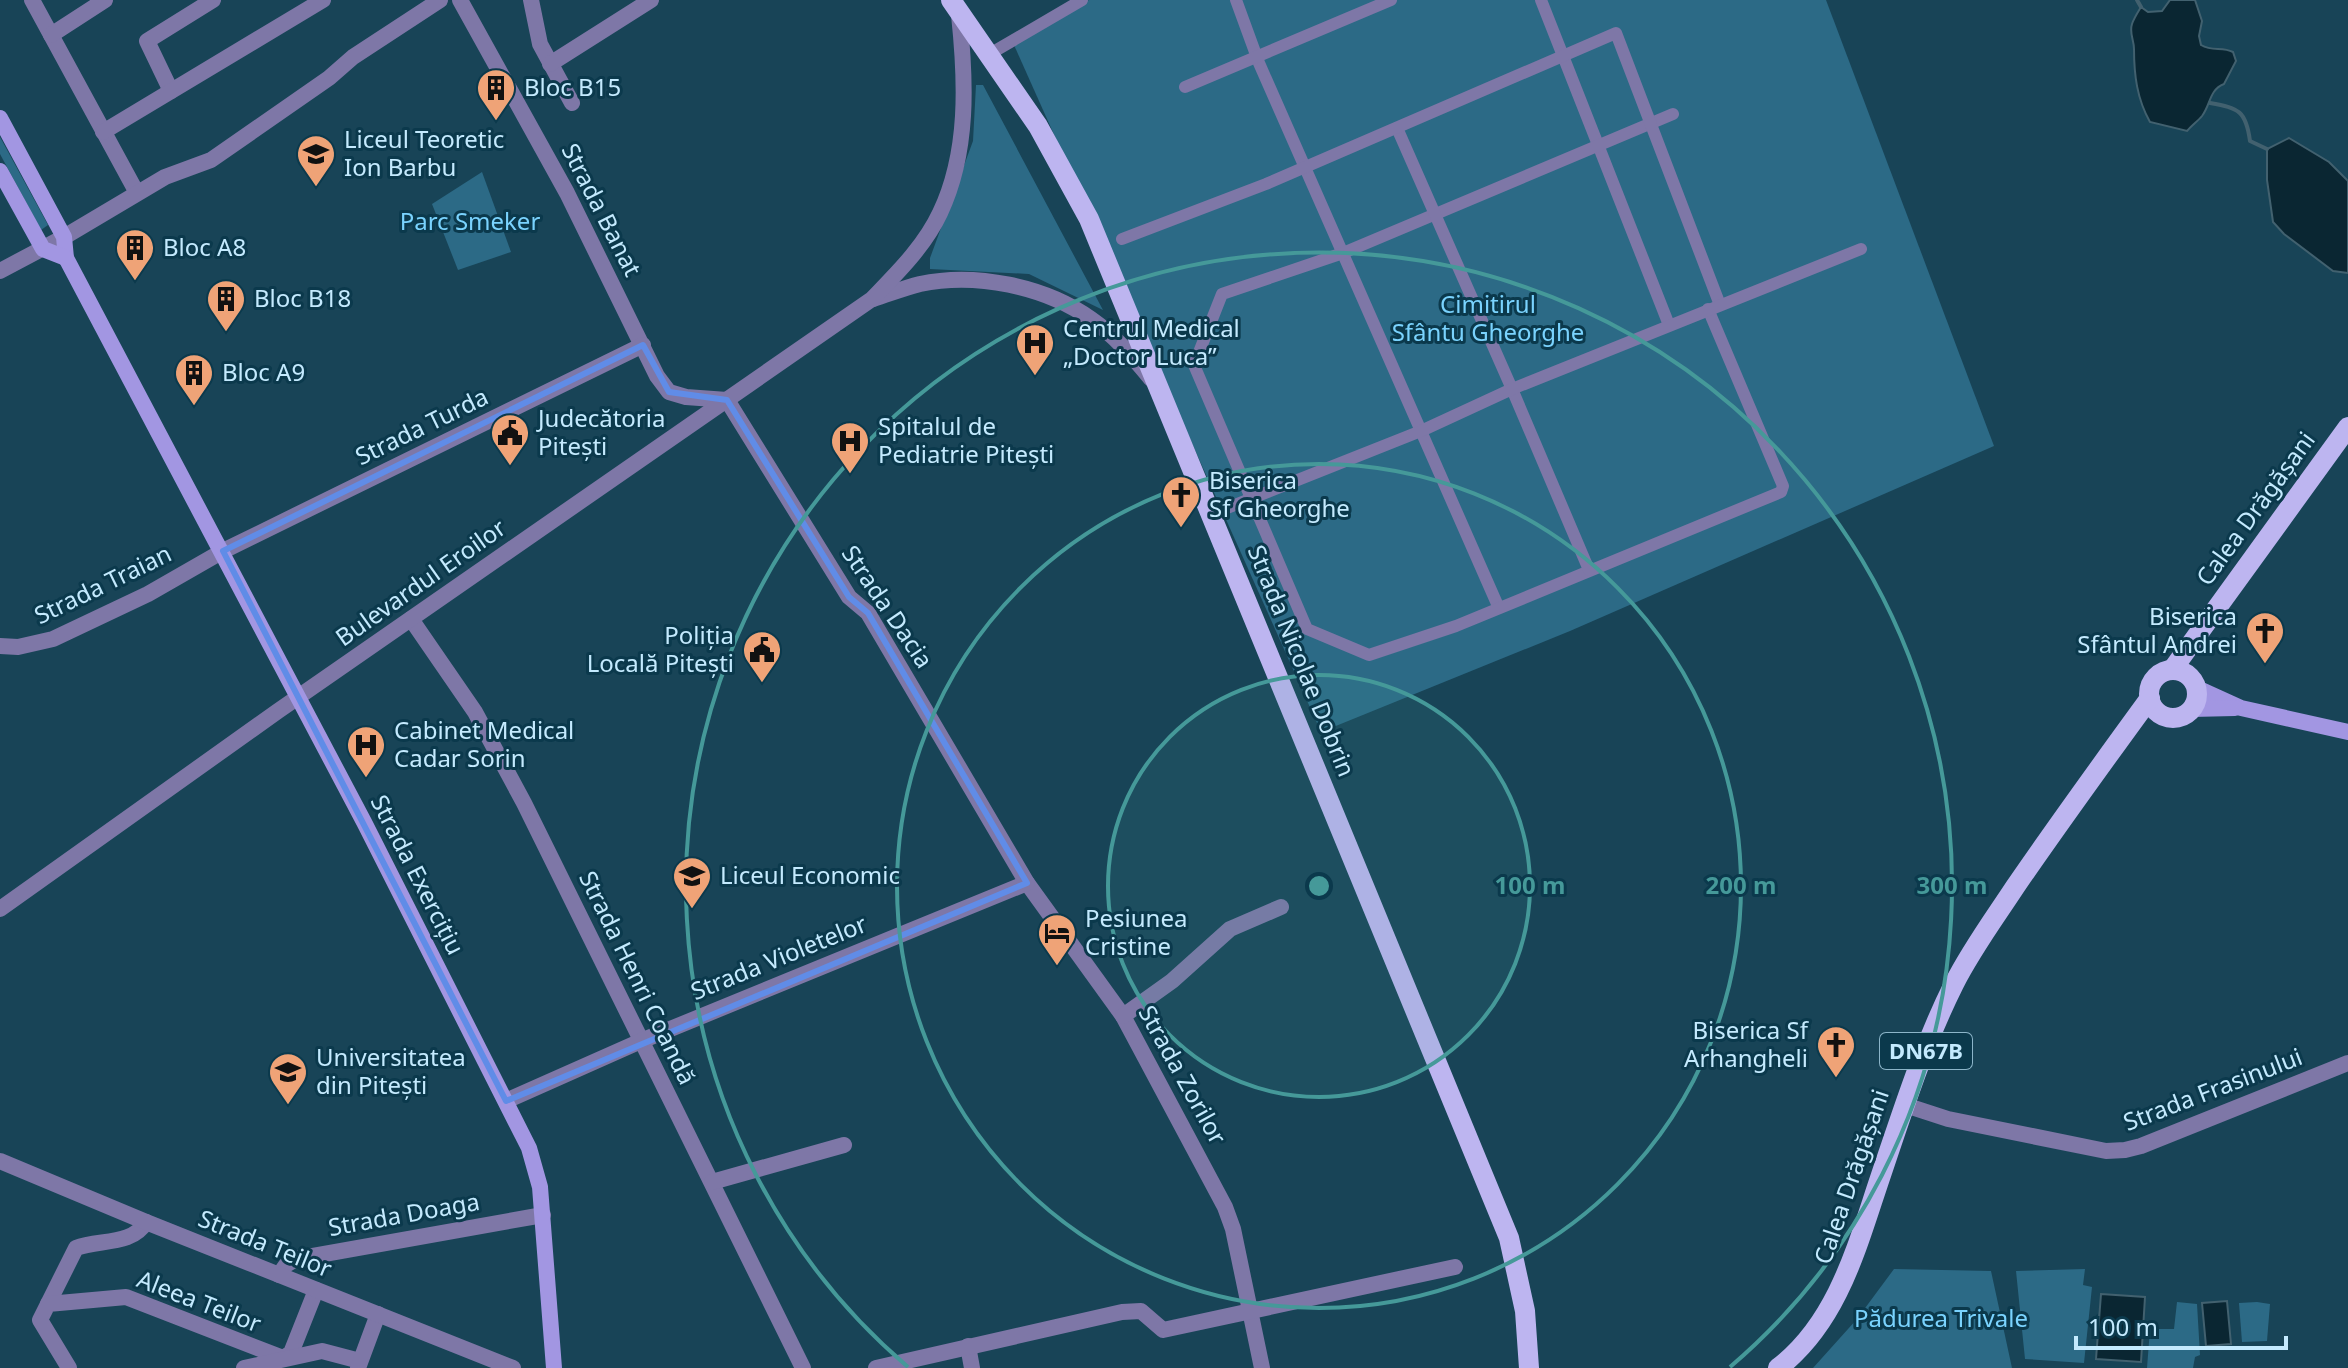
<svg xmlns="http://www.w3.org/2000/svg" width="2348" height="1368" font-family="'Noto Sans',sans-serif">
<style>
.green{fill:#2c6a86}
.water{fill:#0a2632;stroke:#42616f;stroke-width:2}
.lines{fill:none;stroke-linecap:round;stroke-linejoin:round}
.stream{stroke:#42616f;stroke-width:4}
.pedestrian{stroke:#7e77a7;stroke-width:12}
.minor{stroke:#7e77a7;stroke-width:16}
.tertiary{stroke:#7e77a7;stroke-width:16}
.secondary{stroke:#a296e2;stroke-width:16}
.primary{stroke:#bdb5f0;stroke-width:20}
.marked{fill:none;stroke:#608ce7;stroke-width:6;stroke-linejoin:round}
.ring{fill:none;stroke:#459999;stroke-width:4}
.labels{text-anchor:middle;stroke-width:6;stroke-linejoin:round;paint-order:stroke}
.shield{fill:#0b394c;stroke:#8cb5c9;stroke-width:2}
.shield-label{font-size:22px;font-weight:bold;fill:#c4eafe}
.poi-label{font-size:24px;fill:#c4eafe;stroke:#0b394c;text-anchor:start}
.street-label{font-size:24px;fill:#c4eafe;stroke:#0b394c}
.park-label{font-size:24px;fill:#7ad3fe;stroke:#0b394c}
.centre{fill:#459999;stroke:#0b394c;stroke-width:4}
.ring-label{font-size:24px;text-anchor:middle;font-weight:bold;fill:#459999;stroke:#0b394c;stroke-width:6;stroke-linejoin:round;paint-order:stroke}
</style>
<rect width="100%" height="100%" fill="#184457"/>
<g class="green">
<polygon points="1089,0 1826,0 1994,446 1570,631 1321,732 1014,45"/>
<polygon points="976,85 983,85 1103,310 1029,274 930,269 930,258 973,141"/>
<polygon points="0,137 48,225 41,230 0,154"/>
<polygon points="482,172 511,252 458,270 432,204"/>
<polygon points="1894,1269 1991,1271 2012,1368 1813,1368 1857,1319"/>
<polygon points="2085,1269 2083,1285 2092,1287 2084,1363 2025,1359 2016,1271"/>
<polygon points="2177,1302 2197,1304 2200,1355 2195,1357 2193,1368 2147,1368 2150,1329 2174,1329"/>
<polygon points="2257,1302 2270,1304 2267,1341 2242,1342 2239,1303"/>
</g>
<g class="water">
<path d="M2170 0H2195L2202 21 2199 36 2201 45C2213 52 2222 46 2233 52L2236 61 2224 84C2209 90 2211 104 2202 116 2198 121 2192 125 2187 131L2150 122C2137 99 2134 75 2134 49 2134 40 2129 33 2132 24 2134 18 2138 12 2141 7L2148 12 2162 11Z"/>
<polygon points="2289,138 2329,162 2348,181 2348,273 2333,271 2284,234 2273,222 2267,180 2267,149"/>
<polygon points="2101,1294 2145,1297 2141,1362 2096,1359"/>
<polygon points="2227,1301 2231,1344 2206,1346 2202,1303"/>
</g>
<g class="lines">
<g class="stream">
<polyline points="2137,0 2141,7"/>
<path d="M2210 103C2239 108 2246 111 2250 141L2267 149"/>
</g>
<g class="pedestrian">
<polyline points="1236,0 1259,63 1498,606"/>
<polyline points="1541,0 1669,325"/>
<polyline points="988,55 1082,0"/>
<polyline points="1185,87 1391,0"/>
<polyline points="1673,114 1343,253 1222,294 1194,365 1307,629 1369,655 1456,626 1781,492 1783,486 1708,309"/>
<polyline points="1397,128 1512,389 1589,570"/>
<polyline points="1122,239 1266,184 1616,33 1720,305"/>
<polyline points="1212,514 1421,431 1512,389 1861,249"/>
</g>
<g class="minor">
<polyline points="32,0 137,193"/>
<polyline points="460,0 567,193 657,376 669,392 686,397 727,400 849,597 868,613 1027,883 1123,1016 1225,1207 1233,1229 1262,1368"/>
<polyline points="531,0 540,44 572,103"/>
<polyline points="51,35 105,0"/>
<polyline points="550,64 651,0"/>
<polyline points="171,91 147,41 213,0"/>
<polyline points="103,132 323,0"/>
<polyline points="0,271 64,237 165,177 211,160 329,78 353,57 440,0"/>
<polyline points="411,619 475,712 524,803 803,1368"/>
<polyline points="0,646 18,647 53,639 148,594 223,551 643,345"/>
<polyline points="1123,1016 1172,981 1230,929 1281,907"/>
<polyline points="506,1101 641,1041 1027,883"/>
<polyline points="1905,1105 1948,1119 2106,1151 2125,1150 2141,1146 2348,1063"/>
<polyline points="712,1182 844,1145"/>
<polyline points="279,1275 286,1265 296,1259 543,1215"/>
<path d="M48 1304 76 1248C99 1239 132 1246 146 1222"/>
<polyline points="968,1346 972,1368"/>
<polyline points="69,1368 40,1320 48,1304 126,1297 283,1358 291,1353 316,1290"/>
<polyline points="244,1368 322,1351 360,1361"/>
<polyline points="358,1368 378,1314"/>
<polyline points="876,1368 1122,1312 1141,1311 1163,1330 1455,1267"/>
</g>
<g class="tertiary">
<path d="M873 299C889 294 904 288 920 284 975 272 1045 286 1091 319 1114 335 1133 357 1151 379"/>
<path d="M0 909 278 711 872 299C897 273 924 247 940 213 969 152 966 81 959 15"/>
<polyline points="0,1161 146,1222 513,1368"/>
</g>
<g class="secondary">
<polyline points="0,118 64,237 66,258 364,822 529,1148 540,1187 554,1368"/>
<polyline points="0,171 43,249 66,258"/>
<polyline points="2197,688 2241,708 2348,732"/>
<polyline points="2191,709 2235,708"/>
</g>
<g class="primary">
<polyline points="951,0 1038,126 1089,219 1509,1238 1525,1311 1529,1368"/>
<polyline points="2172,670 2348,427"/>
<circle cx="2173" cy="694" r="24"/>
<path d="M1778 1368C1838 1322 1857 1246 1880 1178 1902 1113 1923 1046 1954 984 1971 950 1994 919 2015 887 2059 823 2104 761 2150 698"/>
</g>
</g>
<path class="marked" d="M643 345 669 392 727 400 849 597 868 613 1027 883 506 1101 223 551Z"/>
<circle cx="1319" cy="886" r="211" fill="#459999" fill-opacity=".12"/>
<g class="ring">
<circle cx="1319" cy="886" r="211"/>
<circle cx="1319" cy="886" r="422"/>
<path d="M908 1367A633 633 0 1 1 1730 1367"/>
</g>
<defs>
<g id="building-pin" transform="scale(2)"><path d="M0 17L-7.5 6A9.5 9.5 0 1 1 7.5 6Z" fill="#efa377" stroke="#0b394c"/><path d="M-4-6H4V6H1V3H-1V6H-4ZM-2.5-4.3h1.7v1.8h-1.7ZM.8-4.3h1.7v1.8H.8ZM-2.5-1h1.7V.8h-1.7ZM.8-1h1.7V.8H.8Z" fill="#111"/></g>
<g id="university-pin" transform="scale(2)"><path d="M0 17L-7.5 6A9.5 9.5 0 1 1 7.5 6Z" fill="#efa377" stroke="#0b394c"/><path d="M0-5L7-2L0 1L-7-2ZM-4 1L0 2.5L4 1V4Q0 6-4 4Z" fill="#111"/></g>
<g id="hospital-pin" transform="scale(2)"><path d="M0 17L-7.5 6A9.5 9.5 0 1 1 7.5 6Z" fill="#efa377" stroke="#0b394c"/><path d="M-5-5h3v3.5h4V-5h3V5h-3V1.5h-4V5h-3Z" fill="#111"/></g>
<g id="civic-pin" transform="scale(2)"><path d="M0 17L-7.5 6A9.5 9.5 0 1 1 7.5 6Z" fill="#efa377" stroke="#0b394c"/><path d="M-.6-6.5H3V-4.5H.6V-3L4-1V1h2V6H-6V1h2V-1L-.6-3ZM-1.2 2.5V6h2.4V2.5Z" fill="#111"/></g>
<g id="church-pin" transform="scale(2)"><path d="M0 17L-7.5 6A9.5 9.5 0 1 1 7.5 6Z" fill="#efa377" stroke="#0b394c"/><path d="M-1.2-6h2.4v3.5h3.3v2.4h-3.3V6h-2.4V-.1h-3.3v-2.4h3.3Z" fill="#111"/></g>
<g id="school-pin" transform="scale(2)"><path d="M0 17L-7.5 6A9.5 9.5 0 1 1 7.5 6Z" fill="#efa377" stroke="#0b394c"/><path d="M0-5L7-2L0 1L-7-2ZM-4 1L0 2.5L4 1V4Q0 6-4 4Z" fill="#111"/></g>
<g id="hotel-pin" transform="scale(2)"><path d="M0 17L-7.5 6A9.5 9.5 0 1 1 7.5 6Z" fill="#efa377" stroke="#0b394c"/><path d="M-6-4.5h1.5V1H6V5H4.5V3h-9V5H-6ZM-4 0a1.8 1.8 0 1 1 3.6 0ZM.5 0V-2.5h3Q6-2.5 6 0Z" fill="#111"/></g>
</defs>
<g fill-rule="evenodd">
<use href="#building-pin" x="496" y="88"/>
<use href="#university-pin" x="316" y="154"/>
<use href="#building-pin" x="135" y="248"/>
<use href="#building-pin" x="226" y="299"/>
<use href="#hospital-pin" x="1035" y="343"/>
<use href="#building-pin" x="194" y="373"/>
<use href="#civic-pin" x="510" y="433"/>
<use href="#hospital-pin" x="850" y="441"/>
<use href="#church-pin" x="1181" y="495"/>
<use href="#church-pin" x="2265" y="631"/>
<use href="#civic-pin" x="762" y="650"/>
<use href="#hospital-pin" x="366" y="745"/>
<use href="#school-pin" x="692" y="876"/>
<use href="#hotel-pin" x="1057" y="933"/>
<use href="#church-pin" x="1836" y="1045"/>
<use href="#university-pin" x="288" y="1072"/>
</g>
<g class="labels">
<rect class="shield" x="1880" y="1033" width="92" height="36" rx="6"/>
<g class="shield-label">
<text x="1926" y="1059">DN67B</text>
</g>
<g class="poi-label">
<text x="524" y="96">Bloc B15</text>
<text x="344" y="148">Liceul Teoretic<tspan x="344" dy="28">Ion Barbu</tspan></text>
<text x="163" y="256">Bloc A8</text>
<text x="254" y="307">Bloc B18</text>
<text x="1063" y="337">Centrul Medical<tspan x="1063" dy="28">„Doctor Luca”</tspan></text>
<text x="222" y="381">Bloc A9</text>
<text x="538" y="427">Judecătoria<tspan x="538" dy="28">Pitești</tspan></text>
<text x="878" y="435">Spitalul de<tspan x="878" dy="28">Pediatrie Pitești</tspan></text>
<text x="1209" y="489">Biserica<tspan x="1209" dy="28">Sf Gheorghe</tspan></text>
<text x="2237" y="625" text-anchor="end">Biserica<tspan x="2237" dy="28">Sfântul Andrei</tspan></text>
<text x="734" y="644" text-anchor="end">Poliția<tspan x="734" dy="28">Locală Pitești</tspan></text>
<text x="394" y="739">Cabinet Medical<tspan x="394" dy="28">Cadar Sorin</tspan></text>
<text x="720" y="884">Liceul Economic</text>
<text x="1085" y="927">Pesiunea<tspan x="1085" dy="28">Cristine</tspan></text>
<text x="1808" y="1039" text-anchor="end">Biserica Sf<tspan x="1808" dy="28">Arhangheli</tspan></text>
<text x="316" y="1066">Universitatea<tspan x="316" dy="28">din Pitești</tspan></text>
</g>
<g class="street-label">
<text transform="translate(601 210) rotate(63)" y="8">Strada Banat</text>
<text transform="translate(422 427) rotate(-26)" y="8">Strada Turda</text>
<text transform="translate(2256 509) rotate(-54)" y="8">Calea Drăgășani</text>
<text transform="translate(421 583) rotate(-35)" y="8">Bulevardul Eroilor</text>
<text transform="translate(103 585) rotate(-26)" y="8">Strada Traian</text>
<text transform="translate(887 607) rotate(56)" y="8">Strada Dacia</text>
<text transform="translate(1301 661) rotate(68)" y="8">Strada Nicolae Dobrin</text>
<text transform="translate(417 875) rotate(63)" y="8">Strada Exercițiu</text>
<text transform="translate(779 958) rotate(-22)" y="8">Strada Violetelor</text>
<text transform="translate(637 978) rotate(64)" y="8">Strada Henri Coandă</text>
<text transform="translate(1182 1075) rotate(61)" y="8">Strada Zorilor</text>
<text transform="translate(2213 1090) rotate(-21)" y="8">Strada Frasinului</text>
<text transform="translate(1852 1177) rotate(-71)" y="8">Calea Drăgășani</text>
<text transform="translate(404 1215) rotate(-10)" y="8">Strada Doaga</text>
<text transform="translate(265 1244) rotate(22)" y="8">Strada Teilor</text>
<text transform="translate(199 1302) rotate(21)" y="8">Aleea Teilor</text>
</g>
<g class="park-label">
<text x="470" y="230">Parc Smeker</text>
<text x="1488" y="313">Cimitirul<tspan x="1488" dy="28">Sfântu Gheorghe</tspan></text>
<text x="1941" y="1327">Pădurea Trivale</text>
</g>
</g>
<circle cx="1319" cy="886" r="12" class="centre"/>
<g class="ring-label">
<text x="1530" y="894">100 m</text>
<text x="1741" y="894">200 m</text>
<text x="1952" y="894">300 m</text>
</g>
<path d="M2076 1336v12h210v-12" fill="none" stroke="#c4eafe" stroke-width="4"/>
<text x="2088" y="1336" font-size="24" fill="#c4eafe" stroke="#0b394c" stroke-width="6" paint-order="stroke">100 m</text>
</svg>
